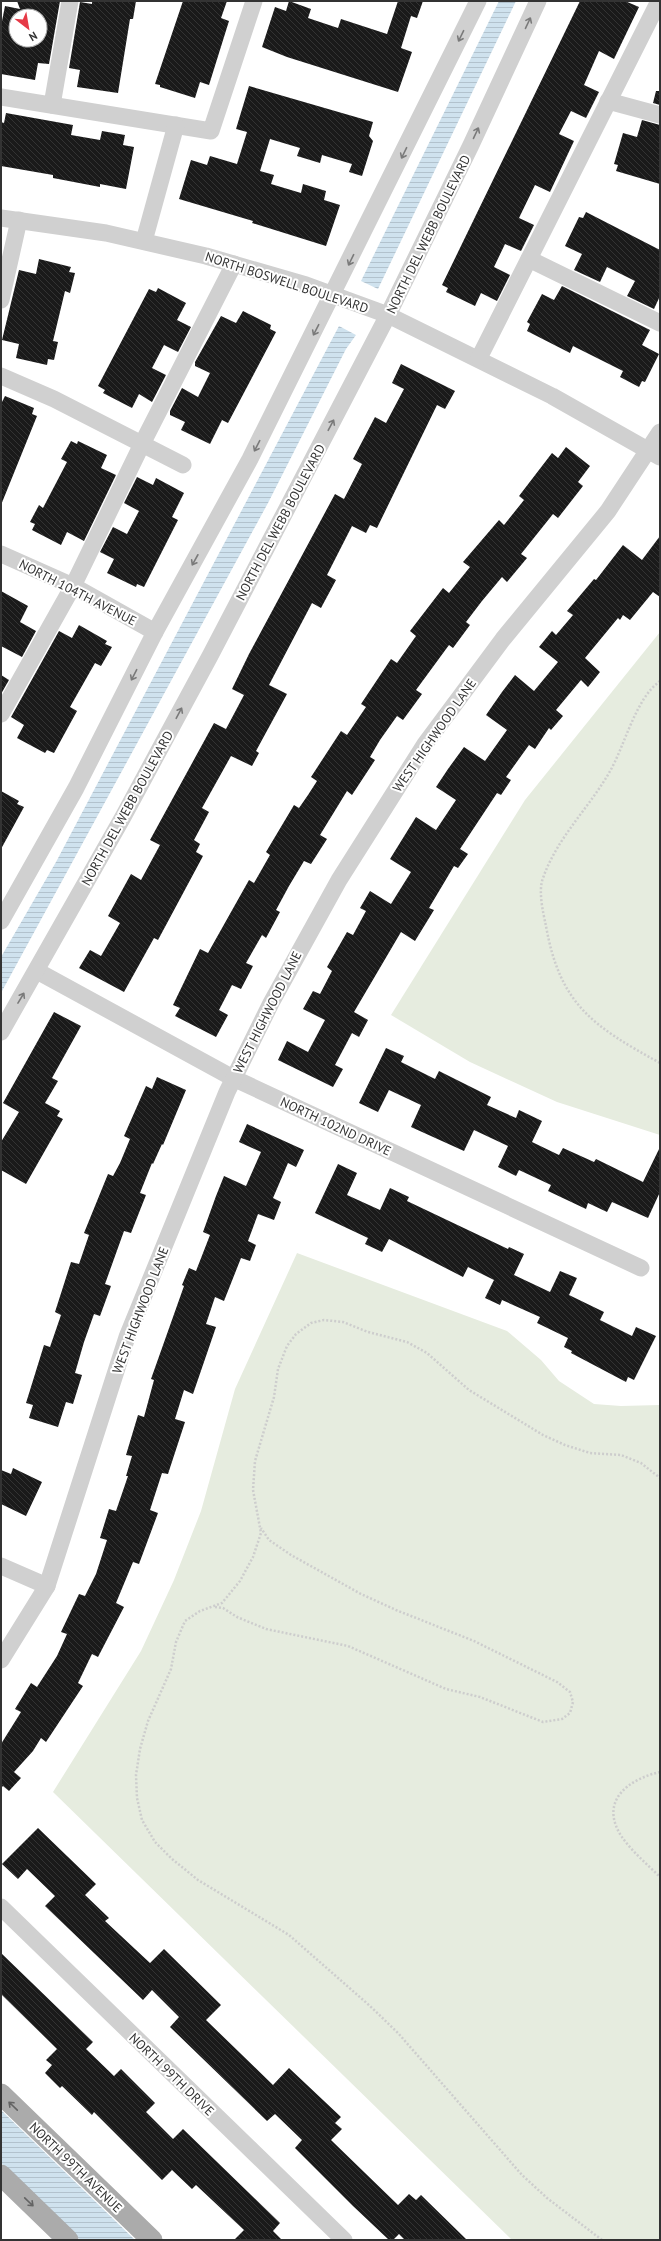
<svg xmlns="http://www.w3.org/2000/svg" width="661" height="2241" font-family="'PT Sans',sans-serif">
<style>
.grass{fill:#e6ecdf}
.water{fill:url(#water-rules)}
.building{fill:url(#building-back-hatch);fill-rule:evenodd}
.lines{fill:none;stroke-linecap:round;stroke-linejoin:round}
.path{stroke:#cdcdcd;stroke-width:2.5;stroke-dasharray:2 2;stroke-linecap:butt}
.minor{stroke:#d0d0d0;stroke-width:17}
.major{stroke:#ababab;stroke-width:21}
.oneway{stroke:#7a7a7a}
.oneway2{stroke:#636363}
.labels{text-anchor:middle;stroke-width:4;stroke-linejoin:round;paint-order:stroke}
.street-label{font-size:13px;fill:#333;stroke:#fff}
</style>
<defs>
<pattern id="water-rules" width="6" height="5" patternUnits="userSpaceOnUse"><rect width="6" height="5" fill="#cfe2ee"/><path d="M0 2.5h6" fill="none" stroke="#b2c2cd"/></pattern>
<pattern id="building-back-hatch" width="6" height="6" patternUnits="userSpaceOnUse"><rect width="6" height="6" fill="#1a1a1a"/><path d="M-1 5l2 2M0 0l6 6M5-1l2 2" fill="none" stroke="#333"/></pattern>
</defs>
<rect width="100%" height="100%" fill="#fff"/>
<g class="grass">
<polygon points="660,632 660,1135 557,1102 470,1062 391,1015 525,800"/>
<polygon points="297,1253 507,1331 541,1360 559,1381 594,1404 621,1406 660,1405 660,2240 512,2240 53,1792 141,1651 174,1580 201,1511 235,1389"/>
</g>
<g class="water">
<polygon points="499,1 516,1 378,289 361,281"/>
<polygon points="339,326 356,335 346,349 268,503 1,993 1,957 56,862"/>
<polygon points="1,2110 135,2240 80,2240 1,2163"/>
</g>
<g class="building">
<path d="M17 1H60L49 64 38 63 35 80 1 74V26L5 6 20 9ZM16 16H40V40H16Z"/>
<polygon points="92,1 136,1 133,19 130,19 118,93 77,87 80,70 69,68 80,2 92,4"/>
<polygon points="183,1 227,1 221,18 229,21 209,85 200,82 195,98 160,87 160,85 155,84"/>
<polygon points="289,1 311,9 308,18 338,28 341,19 387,34 398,1 423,1 417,18 411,16 401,48 412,52 398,92 287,57 262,47 275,7 286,11"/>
<polygon points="580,1 625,1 639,7 614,59 599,51 584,85 599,92 586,118 571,111 559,134 574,141 550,192 535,185 519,218 534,225 521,251 505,244 494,267 510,275 497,301 481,293 475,306 446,292 448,288 442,285"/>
<polygon points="249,86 373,122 369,136 373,141 362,176 349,172 352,164 322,155 320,163 297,156 300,148 270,139 260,171 274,175 271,184 301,193 303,184 326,191 324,200 340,205 326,246 252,223 253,221 179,199 191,160 207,165 210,156 237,164 247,132 236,129"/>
<polygon points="656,91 660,91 660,105 653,103"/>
<polygon points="6,113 73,125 71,135 100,140 102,131 125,135 123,145 134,147 126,189 100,184 100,187 53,178 53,175 1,166 1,122 4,123"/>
<polygon points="642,120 660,125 660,184 616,171 618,165 614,164 623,133 637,137"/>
<polygon points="586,212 660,250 660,296 654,309 627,296 635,281 607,267 600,282 574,270 582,254 565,246 579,217 583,218"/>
<polygon points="39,259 71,267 69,272 75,273 70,293 65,291 53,341 58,342 54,360 48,359 47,365 16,358 19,344 2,340 19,270 36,274"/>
<polygon points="562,286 650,330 642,345 659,354 645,382 642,381 639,387 620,377 623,371 573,346 570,353 527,331 530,324 527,322 542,294 554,300"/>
<polygon points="158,288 186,303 177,320 191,327 178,352 164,345 152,368 166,375 152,402 139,394 132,408 103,393 105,390 98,386 149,289 156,292"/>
<polygon points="243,311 271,325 270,329 276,332 228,423 222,420 210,444 181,430 185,422 170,415 170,411 182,388 198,397 210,373 195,366 195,362 221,316 236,323"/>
<polygon points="401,364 455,391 445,409 437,405 377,528 370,525 366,533 352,526 327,575 336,580 321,608 312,603 269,685 287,694 256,751 259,753 252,766 231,756 202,808 209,812 194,840 200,844 196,852 203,856 158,940 154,938 124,992 79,968 90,950 101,956 120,923 108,916 131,874 141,880 160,845 150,840 214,723 226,729 244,695 232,689 249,654 335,494 344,499 362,464 353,459 375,417 386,423 404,389 392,383"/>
<polygon points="5,396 34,408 32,414 37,416 1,505 1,404"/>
<polygon points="71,441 77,444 78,441 107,455 101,468 116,475 84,541 67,532 61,545 32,530 35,524 30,522 39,505 43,508 67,462 61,459"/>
<polygon points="566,447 590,466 578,482 583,486 558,518 553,514 521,554 527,558 507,582 502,577 482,601 466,622 470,625 453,648 449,645 416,690 422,694 403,720 397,716 380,740 370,757 375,760 352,795 347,791 320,835 327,839 311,864 304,861 289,886 276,910 280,912 266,938 262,935 246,963 253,966 241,989 232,985 219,1010 228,1015 216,1037 175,1016 180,1008 173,1005 200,949 208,953 249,880 254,883 270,855 266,852 294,805 299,808 308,795 317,781 311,777 341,731 347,735 366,707 361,704 391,659 397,663 416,636 410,631 443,588 449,593 470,567 463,562 499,520 504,525 524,500 519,496 552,453 558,458"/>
<polygon points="137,477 153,485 156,478 184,493 172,517 178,520 144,587 137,584 136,587 107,573 114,559 100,552 113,527 127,534 139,511 124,503"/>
<polygon points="660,536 660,597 653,592 630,620 623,615 620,620 618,618 585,658 600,672 588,687 581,680 556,710 563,716 551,730 549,728 535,749 529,745 506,777 511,780 501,795 497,793 460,849 468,854 458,868 454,866 429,908 434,910 415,941 401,932 354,1012 368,1020 359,1037 352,1033 335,1065 343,1069 333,1087 278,1060 287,1041 308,1052 325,1020 303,1009 313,991 320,994 332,971 327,967 347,932 353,935 366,911 360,908 370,891 391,904 411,872 390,859 416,817 436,830 456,800 436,787 448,769 464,747 485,761 507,730 486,715 502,692 515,675 534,691 558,662 539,647 552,631 556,635 573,615 567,611 594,579 596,580 623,545 642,560"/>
<polygon points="1,591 28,606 20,622 36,631 22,657 1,646"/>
<polygon points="79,625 107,641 105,644 112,647 101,666 95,663 70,707 77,711 54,753 47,750 45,753 17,738 24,725 11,717 59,631 72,638"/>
<polygon points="1,675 9,680 1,694"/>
<polygon points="1,791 19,801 17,804 24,807 1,849"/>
<polygon points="54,1012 81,1026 52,1078 58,1081 45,1103 60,1111 57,1116 63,1119 26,1184 1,1170 1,1142 19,1112 3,1103"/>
<polygon points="386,1048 404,1056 401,1062 435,1079 439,1071 491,1097 487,1105 516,1118 519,1110 542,1121 532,1142 559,1155 563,1148 594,1162 596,1159 643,1182 660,1147 660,1192 648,1218 612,1202 607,1212 588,1203 586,1209 548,1191 551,1185 519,1170 516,1176 498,1167 508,1146 474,1130 464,1151 411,1127 421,1105 389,1090 378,1112 359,1103"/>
<polygon points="157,1077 186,1090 163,1145 162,1144 153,1164 152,1163 140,1193 146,1195 131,1233 124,1231 105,1284 111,1286 100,1316 94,1314 84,1342 75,1373 82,1375 73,1404 66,1402 58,1427 29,1418 33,1405 26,1403 44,1345 50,1347 61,1315 55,1312 71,1262 79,1264 89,1235 84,1233 108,1174 113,1176 120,1163 130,1139 124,1136 146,1086 152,1089"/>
<polygon points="247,1124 304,1150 296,1167 288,1163 273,1198 281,1202 274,1220 258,1214 248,1241 256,1245 250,1261 241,1258 224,1301 215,1297 206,1324 216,1327 193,1394 184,1390 175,1419 185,1422 168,1474 162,1473 150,1510 158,1513 139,1564 133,1562 116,1603 124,1607 98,1657 92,1654 78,1683 83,1686 46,1742 41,1738 33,1751 14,1772 21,1778 9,1791 3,1786 1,1788 1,1744 21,1712 15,1709 31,1683 37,1687 57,1656 67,1634 61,1632 79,1594 85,1596 96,1574 107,1540 100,1538 109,1509 116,1511 128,1476 126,1476 132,1456 126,1455 138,1415 144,1417 154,1380 151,1379 184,1286 182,1285 189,1268 196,1271 210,1235 203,1232 216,1196 224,1176 246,1186 261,1152 239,1142"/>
<polygon points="338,1164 357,1173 347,1195 380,1210 390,1188 409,1197 407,1201 508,1249 509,1247 524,1254 514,1275 550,1292 560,1271 577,1278 569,1295 604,1312 600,1320 632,1336 636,1327 656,1336 634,1380 628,1377 626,1382 571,1353 572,1351 564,1347 568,1338 537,1323 540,1317 502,1300 500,1305 485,1298 494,1280 468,1267 463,1277 389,1239 382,1252 365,1244 368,1238 315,1213"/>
<polygon points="13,1468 42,1482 26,1516 1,1504 1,1470 11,1474"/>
<polygon points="38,1828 96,1884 85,1895 109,1918 105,1921 150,1963 164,1949 221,2005 206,2020 273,2085 289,2068 341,2117 335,2123 342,2129 331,2140 398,2205 409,2194 416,2200 421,2195 467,2240 405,2240 399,2234 393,2240 389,2240 353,2206 295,2148 302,2140 275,2114 267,2121 170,2027 179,2017 152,1990 143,2000 45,1906 55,1896 27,1869 18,1879 2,1864"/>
<polygon points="1,1953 93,2042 86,2049 114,2076 121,2069 155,2103 146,2112 173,2139 183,2129 280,2223 273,2231 282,2240 234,2240 244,2230 196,2185 192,2189 172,2170 162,2180 94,2112 92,2115 62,2086 60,2088 45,2073 52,2065 46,2060 57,2049 1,1994"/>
</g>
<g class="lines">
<g class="path">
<path d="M660 681C635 699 625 746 609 773 588 809 557 838 543 878 538 891 543 912 546 926 560 1005 593 1026 660 1063"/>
<polyline points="215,1607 223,1608 237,1617 266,1629 348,1646 446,1689 480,1697 543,1722 562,1719 570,1713 573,1702 570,1692 557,1682 474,1641 396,1610 361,1594 291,1555 269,1540 261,1528"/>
<path d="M660 1772C629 1779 600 1800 620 1834 630 1850 647 1864 660 1877"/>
<polyline points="602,2240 547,2198 522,2175 398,2033 370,2006 289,1935 198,1880 172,1859 155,1842 142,1820 137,1798 136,1775 140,1749 148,1721 171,1669 176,1642 185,1621 200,1611 222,1603 240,1581 253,1557 261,1533 253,1490 255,1461 274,1397 278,1369 287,1346 296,1334 311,1323 324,1320 343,1322 368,1332 407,1342 427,1353 469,1390 543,1435 565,1445 590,1453 621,1455 641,1463 660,1478"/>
</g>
<g class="minor">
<polyline points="1,97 211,131 254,1"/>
<polyline points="608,101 660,115"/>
<polyline points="52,105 70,1"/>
<polyline points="1,218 106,233 206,256 306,285 388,315 552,396 660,457"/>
<polyline points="144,241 176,125"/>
<polyline points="529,259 660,323"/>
<polyline points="1,300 19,220"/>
<polyline points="479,358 659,1"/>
<polyline points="1,376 54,399 183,465"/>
<polyline points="1,554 73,586 155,632"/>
<polyline points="1,714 73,586 142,444 234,264"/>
<polyline points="1,921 76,788 155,632 250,459 478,1"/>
<polyline points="37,971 233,1078 641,1268"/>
<polyline points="1,1032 123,817 210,656 388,315 471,145 538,1"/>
<polyline points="1,1566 47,1586"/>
<polyline points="1,1660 47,1586 127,1337 227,1092 271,1003 339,880 425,744 503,639 608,511 660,432"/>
<polyline points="1,1907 344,2240"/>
</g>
<g class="major">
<polyline points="1,2094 152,2240"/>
<polyline points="1,2175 68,2240"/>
</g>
</g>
<defs><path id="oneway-shaft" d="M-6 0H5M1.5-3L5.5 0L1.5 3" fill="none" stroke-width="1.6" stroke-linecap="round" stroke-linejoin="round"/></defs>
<g class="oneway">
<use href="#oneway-shaft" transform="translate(528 23) rotate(-65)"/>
<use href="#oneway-shaft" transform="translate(461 36) rotate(116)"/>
<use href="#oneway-shaft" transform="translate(476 133) rotate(-65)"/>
<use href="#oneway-shaft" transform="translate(404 153) rotate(116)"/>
<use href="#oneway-shaft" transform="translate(351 260) rotate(116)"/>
<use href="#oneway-shaft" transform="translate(316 330) rotate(117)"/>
<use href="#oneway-shaft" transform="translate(331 425) rotate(-62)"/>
<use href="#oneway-shaft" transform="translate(257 446) rotate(117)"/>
<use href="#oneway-shaft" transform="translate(195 560) rotate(119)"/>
<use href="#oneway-shaft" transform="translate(134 675) rotate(117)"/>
<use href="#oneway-shaft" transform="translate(179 713) rotate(-62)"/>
<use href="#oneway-shaft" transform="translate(21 998) rotate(-59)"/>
</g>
<g class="oneway2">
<use href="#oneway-shaft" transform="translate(13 2106) rotate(-136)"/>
<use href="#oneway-shaft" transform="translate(29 2202) rotate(44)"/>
</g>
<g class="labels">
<g class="street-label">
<text transform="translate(428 234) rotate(-64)" y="5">NORTH DEL WEBB BOULEVARD</text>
<text transform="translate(287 282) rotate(18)" y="5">NORTH BOSWELL BOULEVARD</text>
<text transform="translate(280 522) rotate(-62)" y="5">NORTH DEL WEBB BOULEVARD</text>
<text transform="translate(78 592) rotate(27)" y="5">NORTH 104TH AVENUE</text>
<text transform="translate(434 735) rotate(-55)" y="5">WEST HIGHWOOD LANE</text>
<text transform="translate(127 808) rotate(-61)" y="5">NORTH DEL WEBB BOULEVARD</text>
<text transform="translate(267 1012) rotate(-63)" y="5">WEST HIGHWOOD LANE</text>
<text transform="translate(336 1126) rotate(25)" y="5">NORTH 102ND DRIVE</text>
<text transform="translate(140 1310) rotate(-69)" y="5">WEST HIGHWOOD LANE</text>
<text transform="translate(172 2074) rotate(44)" y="5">NORTH 99TH DRIVE</text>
<text transform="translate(76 2167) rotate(44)" y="5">NORTH 99TH AVENUE</text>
</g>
</g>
<rect width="661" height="2241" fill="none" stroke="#333333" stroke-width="4"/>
<g transform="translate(28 28) rotate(149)"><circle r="19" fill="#ffffff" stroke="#adadad"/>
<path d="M0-3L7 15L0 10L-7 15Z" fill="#e63946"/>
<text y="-6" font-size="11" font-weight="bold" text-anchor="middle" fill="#333333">N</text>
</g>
</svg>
